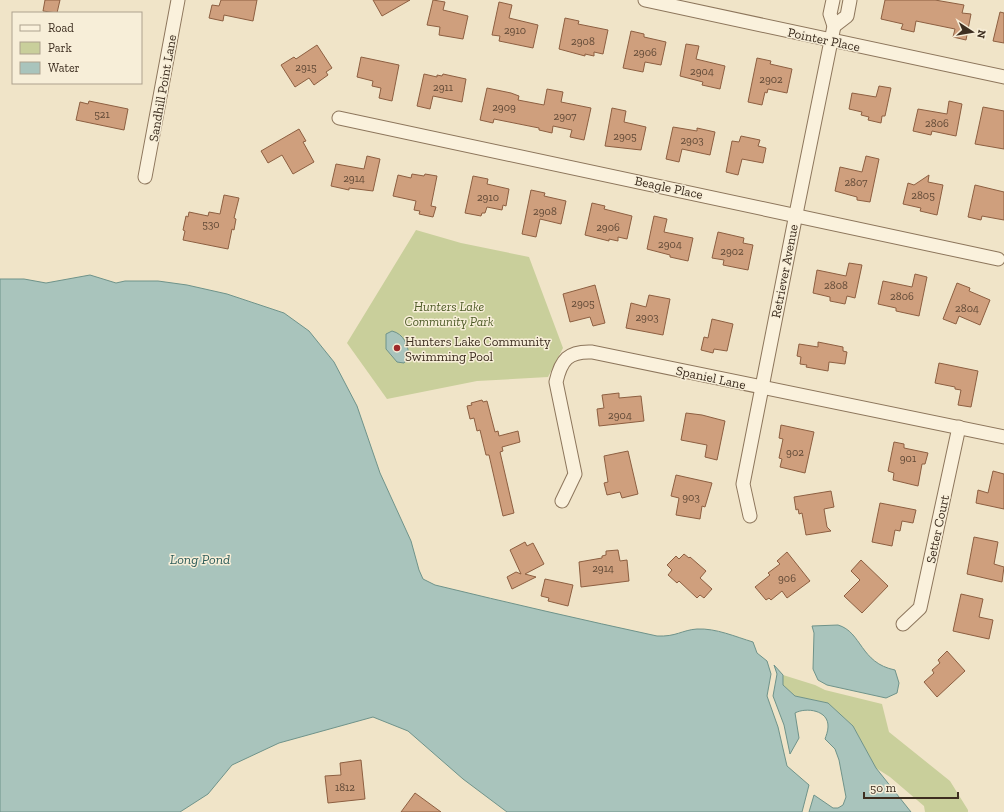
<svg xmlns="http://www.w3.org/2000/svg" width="1004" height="812" font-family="'Zilla Slab',serif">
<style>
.green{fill:#c9cf9b}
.water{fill:#a9c4bc;stroke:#6f938a}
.building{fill:#cf9f7d;stroke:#8d5f41}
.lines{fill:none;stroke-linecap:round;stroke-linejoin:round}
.minor-casing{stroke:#8d765c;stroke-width:15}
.minor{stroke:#faf1dc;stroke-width:13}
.poi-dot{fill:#9e2a2b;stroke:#f7eed8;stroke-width:1.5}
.labels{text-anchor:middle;stroke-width:3;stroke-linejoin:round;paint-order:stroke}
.number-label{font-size:11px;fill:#624a37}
.street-label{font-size:13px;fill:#3d2e20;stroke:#f7eed8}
.park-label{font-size:13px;font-style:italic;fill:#4d5a26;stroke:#f7eed8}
.poi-label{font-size:13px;fill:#3d2e20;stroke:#f7eed8;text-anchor:start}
.water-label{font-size:14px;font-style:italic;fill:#2f5d5a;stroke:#f7eed8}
</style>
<rect width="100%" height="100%" fill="#f0e4c8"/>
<g class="green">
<polygon points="416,230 461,243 529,257 563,348 548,377 477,381 387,399 347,343"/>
<polygon points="783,675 815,685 825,690 882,704 889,732 950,781 968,810 968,812 925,812 924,806 890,777 876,768 853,726 828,703 795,696 783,685"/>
</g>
<g class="water">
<path d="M90 275 116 283 125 281H158L187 285 227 294 284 313 309 331 334 362 357 406 380 473 411 541 419 570 423 579 435 585C509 603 583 620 657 636 676 637 682 630 697 629 716 628 736 637 753 642L757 653 767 661 771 674 767 696 778 727 787 766 809 785 802 812H507L463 779 408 731 373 717 279 743 232 765 208 794 180 812H0V279H24L46 283Z"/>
<path d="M392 331C404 334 408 345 409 356L404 363 397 362 386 349V334Z"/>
<path d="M838 625C862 632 860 663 895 670L899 683 897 693 886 698 827 685 818 680 813 669 814 633 812 626Z"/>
<path d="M774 665 783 675V685L795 696 828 703 853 726 876 768 911 812H809L814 795 833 808H838L843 805 846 797 839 760 835 749 825 739C826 736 828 731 828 727 829 710 806 707 795 713L799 738 790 754 784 725 773 696 777 674Z"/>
</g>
<g class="building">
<polygon points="45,0 60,0 57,13 43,11"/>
<polygon points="221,0 257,0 253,21 224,15 223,21 209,18 212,5 219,6"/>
<polygon points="373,0 410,0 382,16"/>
<polygon points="433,0 445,2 443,10 468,16 463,39 439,35 440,27 427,25"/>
<polygon points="885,0 935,0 964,5 962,13 971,14 966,40 953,37 955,29 916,21 914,32 901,29 903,24 881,19"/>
<polygon points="499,2 512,5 509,18 538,25 533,48 499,41 500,36 492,35"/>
<polygon points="1000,12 1004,13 1004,43 993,41"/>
<polygon points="565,18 579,21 578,24 608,30 603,54 594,52 594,56 585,54 585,56 559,49"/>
<polygon points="631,31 644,34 644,37 666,42 661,65 645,62 643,72 623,68"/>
<polygon points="686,44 699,46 696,59 725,66 720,89 702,85 703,82 680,76"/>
<polygon points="317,45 332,68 326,72 328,75 314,85 309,78 295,87 281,65 294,57 296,59"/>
<polygon points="361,57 399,65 392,101 379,98 381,88 372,86 373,81 357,77"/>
<polygon points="757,58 771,61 770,64 792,69 787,93 768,89 767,93 765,92 762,105 748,102"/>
<polygon points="424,74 437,77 437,75 442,76 443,74 466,79 462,102 433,96 430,109 417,106"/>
<polygon points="879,86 891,88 885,116 882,116 881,123 868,120 869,117 861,115 862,112 849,109 852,93 876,97"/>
<polygon points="487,88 511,93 519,96 518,100 544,105 547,89 563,92 561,102 591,108 584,140 570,137 572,130 553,126 552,133 539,130 539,128 494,119 493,123 480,120"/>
<polygon points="89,101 128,109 124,130 76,120 80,102 88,104"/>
<polygon points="949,101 962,104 956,136 932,131 931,135 913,131 918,109 947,114"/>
<polygon points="983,107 1004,111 1004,149 975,144"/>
<polygon points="612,108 626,111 624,122 646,127 641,150 605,146"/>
<polygon points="673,127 697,131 697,128 715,132 710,155 682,149 679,162 666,159"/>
<polygon points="299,129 306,141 303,142 314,162 293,174 282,155 268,163 261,151"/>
<polygon points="741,136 760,140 758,146 766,148 763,163 742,159 738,175 726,172 732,141 739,142"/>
<polygon points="367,156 380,159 373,191 349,188 349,190 331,186 336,164 364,169"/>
<polygon points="866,156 879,159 870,202 857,200 857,197 835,191 840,167 862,172"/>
<polygon points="412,174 424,176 425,174 437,176 431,206 436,207 433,217 419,214 420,211 414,210 416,201 393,196 398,175 411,178"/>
<polygon points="929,175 928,182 943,185 937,215 920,211 921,208 903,204 908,183 914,185"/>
<polygon points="473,176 488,179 487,184 509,189 506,206 503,205 502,210 487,207 485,213 482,213 481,216 465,213"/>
<polygon points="975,185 1004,192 1004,220 982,216 981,220 968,217"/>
<polygon points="531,190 545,193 544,196 566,201 561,224 540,219 536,237 522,234"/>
<polygon points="224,195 239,198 234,218 236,219 234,230 232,229 228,249 183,240 185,231 183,230 186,216 188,217 189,212 208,216 209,212 220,214"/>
<polygon points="592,203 605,206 604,209 632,216 627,239 618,237 618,241 609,239 609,241 585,235"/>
<polygon points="654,216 667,219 664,232 693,238 688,261 670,257 670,255 647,249"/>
<polygon points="718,232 744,238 743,243 753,245 748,270 723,265 724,260 712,258"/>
<polygon points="849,263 862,265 855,298 847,296 845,304 830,301 830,297 813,293 817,270 846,276"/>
<polygon points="915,274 927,277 919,316 896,311 896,308 878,304 883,281 912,287"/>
<polygon points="957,283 970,288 969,291 990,300 980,325 959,316 956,324 943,319"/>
<polygon points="595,285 605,323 593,326 590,317 570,322 563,294"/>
<polygon points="649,295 670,299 663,335 626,328 631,303 646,307"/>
<polygon points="712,319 733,324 727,351 714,349 713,353 701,350 704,337 708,338"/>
<polygon points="818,342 843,347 843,351 847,352 845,364 829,362 828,371 806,367 807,365 800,364 801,357 797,356 799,344 818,347"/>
<polygon points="939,363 978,371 971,407 958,405 961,390 955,389 955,387 935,383"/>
<polygon points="619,393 619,398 641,396 644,421 599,426 597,409 604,408 602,395"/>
<polygon points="482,400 483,402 487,401 495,432 498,431 499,436 518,431 520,442 502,447 503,451 500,452 514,513 503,516 489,455 486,455 480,430 477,431 474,418 470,419 467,406 472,405 471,403"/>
<polygon points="686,413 702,415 725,421 717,460 705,457 707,445 681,440"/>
<polygon points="781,425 814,432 805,473 780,467 782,459 779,458 783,439 779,438"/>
<polygon points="894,442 904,444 904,448 928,453 925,464 922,464 918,486 893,480 894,473 888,471"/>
<polygon points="628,451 638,494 622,498 620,492 607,495 604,483 608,482 604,456"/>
<polygon points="993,471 1004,474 1004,509 976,503 978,490 988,493"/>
<polygon points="676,475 712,483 705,507 702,506 700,519 676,515 679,498 671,496"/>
<polygon points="831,491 834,507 824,509 827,527 831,531 806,535 802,513 799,514 798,509 796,510 794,497"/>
<polygon points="880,503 916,510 913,523 902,521 900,531 895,530 892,546 872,542"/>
<polygon points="974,537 998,542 994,564 1004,567 1002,582 967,574"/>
<polygon points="525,542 527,546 533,543 544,564 525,574 536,577 512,589 507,577 516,572 521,574 510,550"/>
<polygon points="618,550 620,561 627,560 629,581 581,587 579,562 602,558 602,556 606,555 606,551"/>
<polygon points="787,552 810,581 787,598 782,591 771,600 769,598 766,600 755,587 770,575 768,573 780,564 777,561"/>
<polygon points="684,554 689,558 690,557 706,571 700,578 712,589 704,598 700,595 697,598 679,581 677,583 668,575 672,570 667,565 676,556 679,559"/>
<polygon points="861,560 888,586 862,613 844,596 860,580 851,571"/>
<polygon points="545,579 573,585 568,606 548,601 549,598 541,596"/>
<polygon points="961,594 983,599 979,617 993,620 989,639 953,631"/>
<polygon points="947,651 965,671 937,697 924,682 934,673 932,670 940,663 938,660"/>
<polygon points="361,760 365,799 328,803 325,776 341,775 340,763"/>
<polygon points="415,793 441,812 401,812"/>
</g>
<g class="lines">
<g class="minor-casing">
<g id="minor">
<polyline points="645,0 1004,77"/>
<polyline points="834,26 847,16 850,0"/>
<polyline points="339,118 998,259"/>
<polyline points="145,177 178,0"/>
<path d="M562 501 575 474 556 382C561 360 568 351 592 352L1004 437"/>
<polyline points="750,516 743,484 796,214 834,26 830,14 833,0"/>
<polyline points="903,624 920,608 959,427"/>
</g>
</g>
<use href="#minor" class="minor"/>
</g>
<circle class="poi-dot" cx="397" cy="348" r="4"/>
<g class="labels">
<g class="number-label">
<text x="515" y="34">2910</text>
<text x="583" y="45">2908</text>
<text x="645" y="56">2906</text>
<text x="306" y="71">2915</text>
<text x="702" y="75">2904</text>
<text x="771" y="83">2902</text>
<text x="443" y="91">2911</text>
<text x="504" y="111">2909</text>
<text x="102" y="118">521</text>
<text x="565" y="120">2907</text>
<text x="937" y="127">2806</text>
<text x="625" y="140">2905</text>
<text x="692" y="144">2903</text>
<text x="354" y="182">2914</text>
<text x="856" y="186">2807</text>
<text x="923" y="199">2805</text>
<text x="488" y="201">2910</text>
<text x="545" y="215">2908</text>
<text x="211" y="228">530</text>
<text x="608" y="231">2906</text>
<text x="670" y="248">2904</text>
<text x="732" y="255">2902</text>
<text x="836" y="289">2808</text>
<text x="902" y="300">2806</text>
<text x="583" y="307">2905</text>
<text x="967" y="312">2804</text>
<text x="647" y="321">2903</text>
<text x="620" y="419">2904</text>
<text x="795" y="456">902</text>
<text x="908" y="462">901</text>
<text x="691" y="501">903</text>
<text x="603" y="572">2914</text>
<text x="787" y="582">906</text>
<text x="345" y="791">1812</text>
</g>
<g class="street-label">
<text transform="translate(824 39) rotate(12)" y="5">Pointer Place</text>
<text transform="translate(162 88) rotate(-80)" y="5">Sandhill Point Lane</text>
<text transform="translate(669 187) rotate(12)" y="5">Beagle Place</text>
<text transform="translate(784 271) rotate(-79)" y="5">Retriever Avenue</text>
<text transform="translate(711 377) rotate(12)" y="5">Spaniel Lane</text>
<text transform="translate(937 529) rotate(-78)" y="5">Setter Court</text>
</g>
<g class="park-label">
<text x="449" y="311">Hunters Lake<tspan x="449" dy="15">Community Park</tspan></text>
</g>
<g class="poi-label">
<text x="405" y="346">Hunters Lake Community<tspan x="405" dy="15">Swimming Pool</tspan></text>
</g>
<g class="water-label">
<text x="200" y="564">Long Pond</text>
</g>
</g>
<rect x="12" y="12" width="130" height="72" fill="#f7eed8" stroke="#ada18e"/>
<rect x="20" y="25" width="20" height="6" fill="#faf1dc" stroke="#ada18e"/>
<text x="48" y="32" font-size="12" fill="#3d2e20">Road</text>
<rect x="20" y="42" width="20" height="12" fill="#c9cf9b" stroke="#ada18e"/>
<text x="48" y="52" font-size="12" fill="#3d2e20">Park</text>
<rect x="20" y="62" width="20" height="12" fill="#a9c4bc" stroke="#ada18e"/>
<text x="48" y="72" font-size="12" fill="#3d2e20">Water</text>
<g transform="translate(972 32) rotate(102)" stroke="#f7eed8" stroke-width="3" paint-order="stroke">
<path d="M0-3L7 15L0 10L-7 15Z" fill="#3d2e20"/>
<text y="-6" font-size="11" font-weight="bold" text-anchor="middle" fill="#3d2e20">N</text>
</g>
<path d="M864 792v6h94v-6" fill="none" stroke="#3d2e20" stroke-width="2"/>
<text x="870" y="792" font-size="12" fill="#3d2e20" stroke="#f7eed8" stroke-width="3" paint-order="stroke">50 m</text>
</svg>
